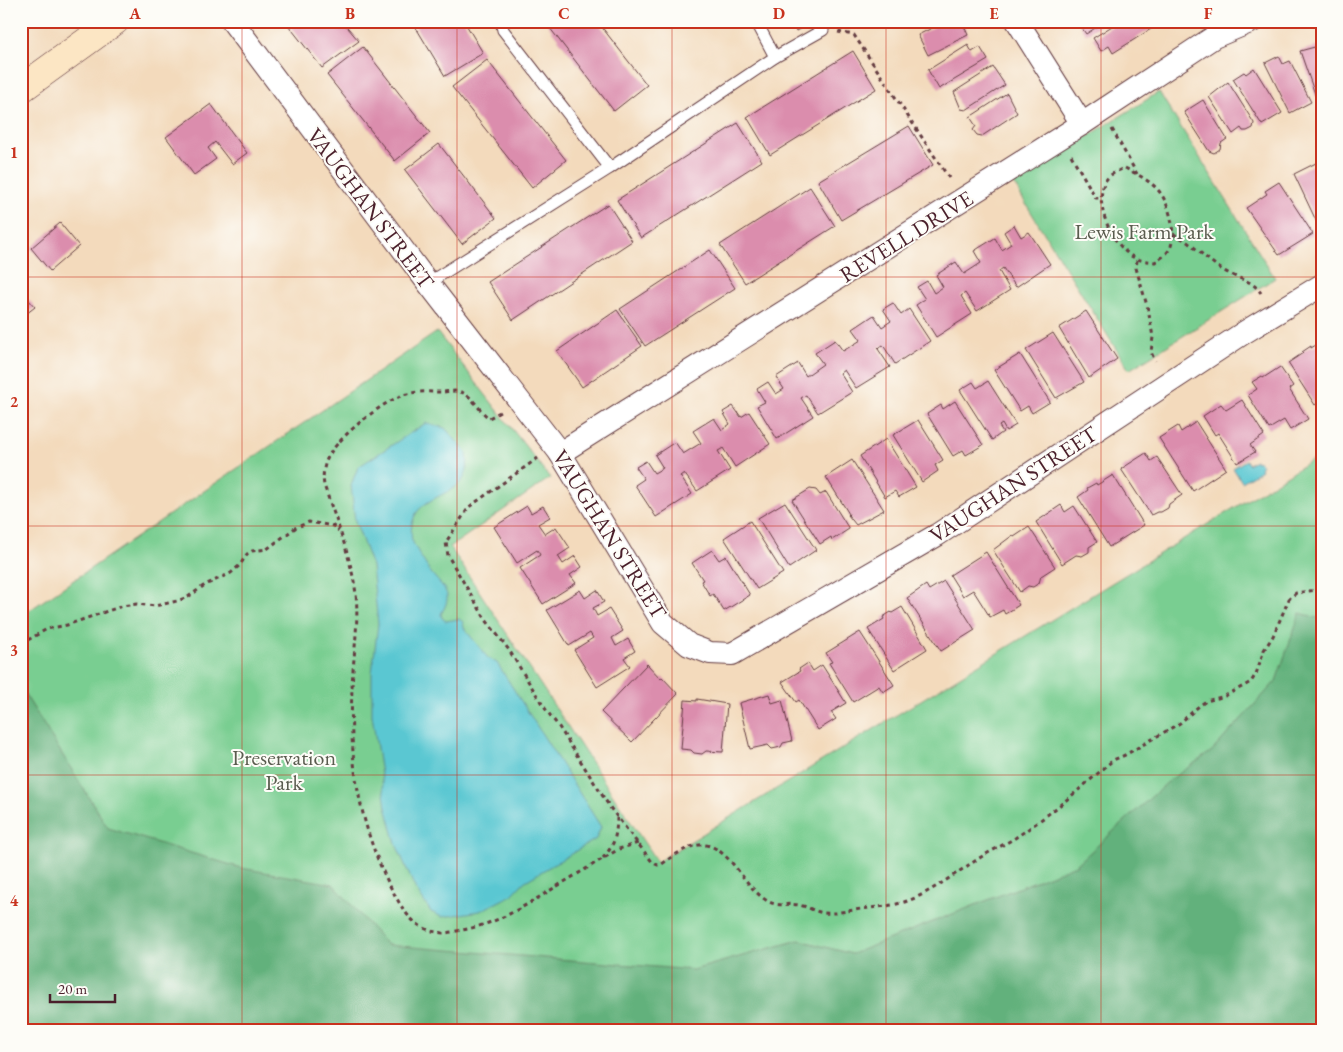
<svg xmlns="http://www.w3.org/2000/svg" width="1343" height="1052" font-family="'EB Garamond',serif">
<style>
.green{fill:#79ce91;stroke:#62765e}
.forest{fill:#62b17b;stroke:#566853}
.water{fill:#5ac7d2;stroke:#52737e}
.building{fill:#db8dad}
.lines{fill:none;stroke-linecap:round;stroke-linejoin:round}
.service-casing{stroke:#633b41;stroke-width:13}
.minor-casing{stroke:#633b41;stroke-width:24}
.secondary-casing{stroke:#633b41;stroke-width:29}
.path{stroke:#633b41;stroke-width:3;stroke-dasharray:4 4;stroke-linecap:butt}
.service{stroke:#fff;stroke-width:11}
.minor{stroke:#fff;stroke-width:22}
.secondary{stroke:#fce6c4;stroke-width:28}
.grid{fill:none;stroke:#c8321e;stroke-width:1;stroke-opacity:0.55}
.labels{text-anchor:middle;stroke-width:4;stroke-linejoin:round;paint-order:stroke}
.street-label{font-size:22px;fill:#4a1f2b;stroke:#fdfcf7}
.park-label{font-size:22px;fill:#5a5c4f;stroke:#fdfcf7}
.neatline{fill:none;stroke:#c8321e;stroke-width:2}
.grid-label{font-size:16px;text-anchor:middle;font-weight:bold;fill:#c8321e}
</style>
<rect width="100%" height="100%" fill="#fdfcf7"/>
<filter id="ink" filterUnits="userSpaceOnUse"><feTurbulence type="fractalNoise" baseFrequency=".02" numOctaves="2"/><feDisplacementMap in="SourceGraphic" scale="10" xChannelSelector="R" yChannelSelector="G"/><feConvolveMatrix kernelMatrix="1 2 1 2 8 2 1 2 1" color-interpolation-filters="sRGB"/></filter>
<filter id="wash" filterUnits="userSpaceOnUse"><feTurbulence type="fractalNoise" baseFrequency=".0096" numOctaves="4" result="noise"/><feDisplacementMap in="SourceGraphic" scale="20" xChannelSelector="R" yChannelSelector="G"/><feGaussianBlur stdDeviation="1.12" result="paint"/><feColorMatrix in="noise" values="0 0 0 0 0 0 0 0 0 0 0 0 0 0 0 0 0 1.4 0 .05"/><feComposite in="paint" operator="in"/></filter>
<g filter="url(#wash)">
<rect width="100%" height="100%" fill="#f3dabc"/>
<g class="green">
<polygon points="1159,92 1275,278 1129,370 1013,183"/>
<polygon points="437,332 550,478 450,547 657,862 1322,454 1322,1031 21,1031 21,616"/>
</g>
<polygon class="forest" points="1300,613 1322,619 1322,1031 21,1031 21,688 108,828 241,868 333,884 387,945 693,970 799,940 852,954 1076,865 1170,780 1212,751 1276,681"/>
<g class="water">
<path d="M426 423 445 428 467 453C468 463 468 476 460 483 447 496 418 500 413 521 411 525 411 536 412 540 414 546 428 569 432 574 444 589 454 593 441 614L442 618 446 621 459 619 463 622 464 628 488 658 497 663 601 827 596 839 524 882 512 895 480 911 442 917 431 912 415 888 396 844 386 807 372 715V673L378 624 372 566 355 521 351 485 358 467Z"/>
<polygon points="1246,460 1248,464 1255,460 1256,462 1259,461 1262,465 1260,468 1261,470 1242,482 1233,468"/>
</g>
<g id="blocks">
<g class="building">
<polygon points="285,21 342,21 359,41 322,68"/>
<polygon points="412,21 464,21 483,53 445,76"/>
<polygon points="548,21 597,21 647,85 614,111 546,23"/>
<polygon points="791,21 814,21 796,31"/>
<polygon points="946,21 964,21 966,25 964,26 968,35 928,55 918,35"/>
<polygon points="1077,21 1106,21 1086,34"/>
<polygon points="1120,21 1151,21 1154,27 1113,53 1109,46 1101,51 1093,38"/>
<polygon points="968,45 972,52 980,47 988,60 939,89 928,70"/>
<polygon points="1322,45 1322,95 1316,97 1300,51"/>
<polygon points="363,47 430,133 395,161 327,75"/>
<polygon points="853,51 876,89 770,155 747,117"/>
<polygon points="1279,56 1283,64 1290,61 1311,102 1290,113 1265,63"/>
<polygon points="487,60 566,160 532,188 452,87"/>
<polygon points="993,67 1005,85 966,110 961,109 954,92"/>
<polygon points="1254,68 1282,113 1262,125 1233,79 1244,72 1246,74"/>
<polygon points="1228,82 1254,123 1253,128 1247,131 1243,131 1241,128 1233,134 1209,97"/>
<polygon points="1007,93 1017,113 982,136 977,135 973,130 976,126 970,117"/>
<polygon points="1203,100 1227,139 1221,143 1220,149 1214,153 1209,151 1184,112"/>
<polygon points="211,104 247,153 232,164 215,142 208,148 216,159 194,175 166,137"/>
<polygon points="738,123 762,161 641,238 617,200"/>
<polygon points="909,126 933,165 841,220 818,181"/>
<polygon points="439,144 496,218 462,244 405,170"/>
<polygon points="1322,160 1322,228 1320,229 1294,174"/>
<polygon points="1279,182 1313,234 1279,255 1246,208 1267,194 1265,191"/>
<polygon points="810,187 835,226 745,283 720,245"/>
<polygon points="608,204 632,241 513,320 488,282"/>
<polygon points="60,223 79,246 50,271 31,248"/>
<polygon points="1014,225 1021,237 1029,232 1050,264 1016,287 1003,268 999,271 1010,290 977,311 965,293 961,296 972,314 936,337 916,305 925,299 917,287 927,281 934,293 943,287 936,275 956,262 964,274 981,263 974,251 995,238 1002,250 1011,244 1004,232"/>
<polygon points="710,250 735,288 645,346 620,309"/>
<polygon points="21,291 35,307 21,318"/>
<polygon points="893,303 901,315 909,309 930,341 895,364 883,345 880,347 878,349 890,367 856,388 844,370 840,373 852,392 818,413 806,395 801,398 813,416 777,439 757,406 765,402 757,389 768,382 776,394 784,389 776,377 798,363 806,376 823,364 815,353 835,340 843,351 861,340 853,329 874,315 882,327 891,321 883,309"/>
<polygon points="617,310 642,346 582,387 557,351"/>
<polygon points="1086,311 1117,359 1089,378 1059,328"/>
<polygon points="1053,333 1084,382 1056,398 1026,350"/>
<polygon points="1321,342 1322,400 1315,405 1288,363 1303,353 1302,352 1311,346 1311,348"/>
<polygon points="1020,354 1050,402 1032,413 1028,406 1020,411 994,370"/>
<polygon points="1280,367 1293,386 1289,389 1308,419 1290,430 1284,420 1269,429 1248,395 1257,389 1252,382 1262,376 1263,378"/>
<polygon points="988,381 1016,425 1006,431 1002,424 999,426 1003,432 992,440 960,390 973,382 977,388"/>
<polygon points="1242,400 1264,435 1250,445 1255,452 1237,463 1218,433 1215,435 1203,416 1221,404 1226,410"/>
<polygon points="955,401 983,445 966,455 963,450 953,456 927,414 941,405 943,409"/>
<polygon points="733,406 741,417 749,412 770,444 735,467 723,448 720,450 718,451 730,470 697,491 684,473 680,476 692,494 656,517 635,485 644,479 636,467 646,461 654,473 663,468 655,455 675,442 683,454 701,443 693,431 714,418 722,430 730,424 723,412"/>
<polygon points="918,420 943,460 935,465 938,471 922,482 893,435"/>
<polygon points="1196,422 1226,469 1193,491 1159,438 1178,426 1181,432"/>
<polygon points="886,439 916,487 899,497 895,491 885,497 860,456"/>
<polygon points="1146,453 1151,461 1157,457 1182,495 1169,504 1168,508 1161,512 1157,512 1151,515 1121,469"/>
<polygon points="852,460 884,510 856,525 848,515 849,514 826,477"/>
<polygon points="1113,475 1144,525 1109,547 1078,497 1088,490 1087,488 1096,483 1097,485"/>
<polygon points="810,489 816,490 820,495 826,492 849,529 832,540 831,537 820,544 792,500"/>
<polygon points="785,502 816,550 789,568 758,518"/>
<polygon points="1061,505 1065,512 1074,506 1097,542 1089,547 1089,552 1082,556 1076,555 1062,564 1036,522"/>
<polygon points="527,506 531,513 543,506 550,517 538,524 545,534 556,527 570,548 558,556 563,564 575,556 582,567 570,575 576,583 543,604 520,568 540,555 539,553 537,550 517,563 494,527"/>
<polygon points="750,521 783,573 757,589 724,538"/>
<polygon points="1029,527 1055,567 1041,576 1039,583 1033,587 1028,586 1020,592 993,550 1013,535 1014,537"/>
<polygon points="712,550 719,560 726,556 750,595 724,611 713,594 710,596 701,581 703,580 692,563"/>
<polygon points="986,552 1019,605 1005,614 1003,610 990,617 973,590 963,596 950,575"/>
<polygon points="944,581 975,630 941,651 907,598 926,585 929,590"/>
<polygon points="580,590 585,598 597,590 604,602 593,608 597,616 609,609 623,631 612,638 616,646 628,639 635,651 624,658 630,666 597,687 574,650 593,638 590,633 569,646 547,610"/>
<polygon points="902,607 927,649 894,670 868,629 884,619 883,617 891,612 892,613"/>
<polygon points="860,632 894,685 883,692 879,686 853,702 829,663 832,662 826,653"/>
<polygon points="808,663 813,671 822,665 846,703 831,712 836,719 818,730 799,700 796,702 782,682 800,671 799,669"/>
<polygon points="647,664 661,679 662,677 678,694 632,742 601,712"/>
<polygon points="769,694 772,703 782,700 792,741 783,743 781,747 772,749 768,745 750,749 739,703"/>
<polygon points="697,699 727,704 723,752 706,751 702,754 694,753 691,750 681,749 685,700 697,701"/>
</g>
</g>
</g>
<g filter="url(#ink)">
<use href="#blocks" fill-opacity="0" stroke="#633b41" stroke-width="1"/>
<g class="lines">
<g class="service-casing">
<g id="service">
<polyline points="501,21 503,30 610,168"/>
<polyline points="756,21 775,57"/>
<polyline points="428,283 610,168 775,57 823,30"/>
</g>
</g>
<g class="minor-casing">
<g id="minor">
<polyline points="232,21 428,283 560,453 663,623 689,645 710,653 732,654 937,535 1245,332 1322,285"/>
<polyline points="1017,21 1082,124"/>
<polyline points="560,453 1082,124 1214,37 1252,21"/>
</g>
</g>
<g class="secondary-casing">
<polyline id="secondary" points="21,89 115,21"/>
</g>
<g class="path">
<polyline points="838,32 854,35 949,178"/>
<polyline points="1112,129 1137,174"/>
<polyline points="1071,155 1096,198 1102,198"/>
<path d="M1125 168C1137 174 1149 180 1158 190 1169 202 1176 230 1171 246 1168 254 1161 258 1155 262 1148 261 1141 261 1135 258 1114 248 1094 207 1104 184 1107 175 1117 171 1125 168Z"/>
<path d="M1173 234C1193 242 1208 263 1228 273 1242 281 1251 279 1261 293"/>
<polyline points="1137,260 1136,268 1148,309 1153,337 1151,352 1155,361"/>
<path d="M500 412 489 418C479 411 473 396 461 392 456 390 447 392 442 392 430 392 418 391 407 394 385 399 343 434 331 452 324 462 322 474 324 485 336 521 351 556 356 594 359 625 353 657 352 688 349 758 358 823 390 886 403 910 412 930 443 933 449 933 456 931 462 930 497 924 525 906 554 888 576 875 597 862 619 849L638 843"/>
<path d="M538 458 469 507 446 542 448 556 486 620 509 650 544 707 559 727 611 809 653 863 658 865 662 864C698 838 712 836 740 873 747 882 754 891 763 898 779 910 786 901 803 906 810 908 816 912 824 913 834 914 845 911 854 910 873 907 892 907 910 900 933 891 954 874 975 861 988 852 1002 846 1015 838 1048 816 1083 787 1113 760L1125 755 1180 723 1199 706 1206 701 1225 696 1251 682 1256 674 1264 650 1273 636 1289 599 1296 593 1322 589"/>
<polyline points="21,644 47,629 67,625 122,606 137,604 155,606 177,601 188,597 205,585 231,573 240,565 247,554 252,551 267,549 295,528 309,522 333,526 339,531"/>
<path d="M603 858C615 844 616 837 617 818"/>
</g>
<use href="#service" class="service"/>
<use href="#minor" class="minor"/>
<use href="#secondary" class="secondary"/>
</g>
</g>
<path class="grid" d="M242 21V1031M457 21V1031M672 21V1031M886 21V1031M1101 21V1031M21 277H1322M21 526H1322M21 775H1322"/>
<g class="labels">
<g class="street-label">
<text transform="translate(371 208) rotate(53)" y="8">VAUGHAN STREET</text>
<text transform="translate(906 236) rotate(-32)" y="8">REVELL DRIVE</text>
<text transform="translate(1013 484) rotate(-33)" y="8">VAUGHAN STREET</text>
<text transform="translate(610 534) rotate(58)" y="8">VAUGHAN STREET</text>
</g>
<g class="park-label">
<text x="1144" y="239">Lewis Farm Park</text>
<text x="284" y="765">Preservation<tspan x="284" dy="25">Park</tspan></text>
</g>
</g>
<rect width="1343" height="1052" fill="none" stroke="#fdfcf7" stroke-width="55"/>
<path d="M50 994v8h65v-8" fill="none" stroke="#4a1f2b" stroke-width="2.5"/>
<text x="58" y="994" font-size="15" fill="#4a1f2b" stroke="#fdfcf7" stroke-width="4" paint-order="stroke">20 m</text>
<rect x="28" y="28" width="1288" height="996" class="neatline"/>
<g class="grid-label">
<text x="135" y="19">A</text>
<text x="350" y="19">B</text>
<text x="564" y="19">C</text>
<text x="779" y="19">D</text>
<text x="994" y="19">E</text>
<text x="1208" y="19">F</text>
<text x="14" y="158">1</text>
<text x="14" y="407">2</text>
<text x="14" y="656">3</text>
<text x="14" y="906">4</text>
</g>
</svg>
